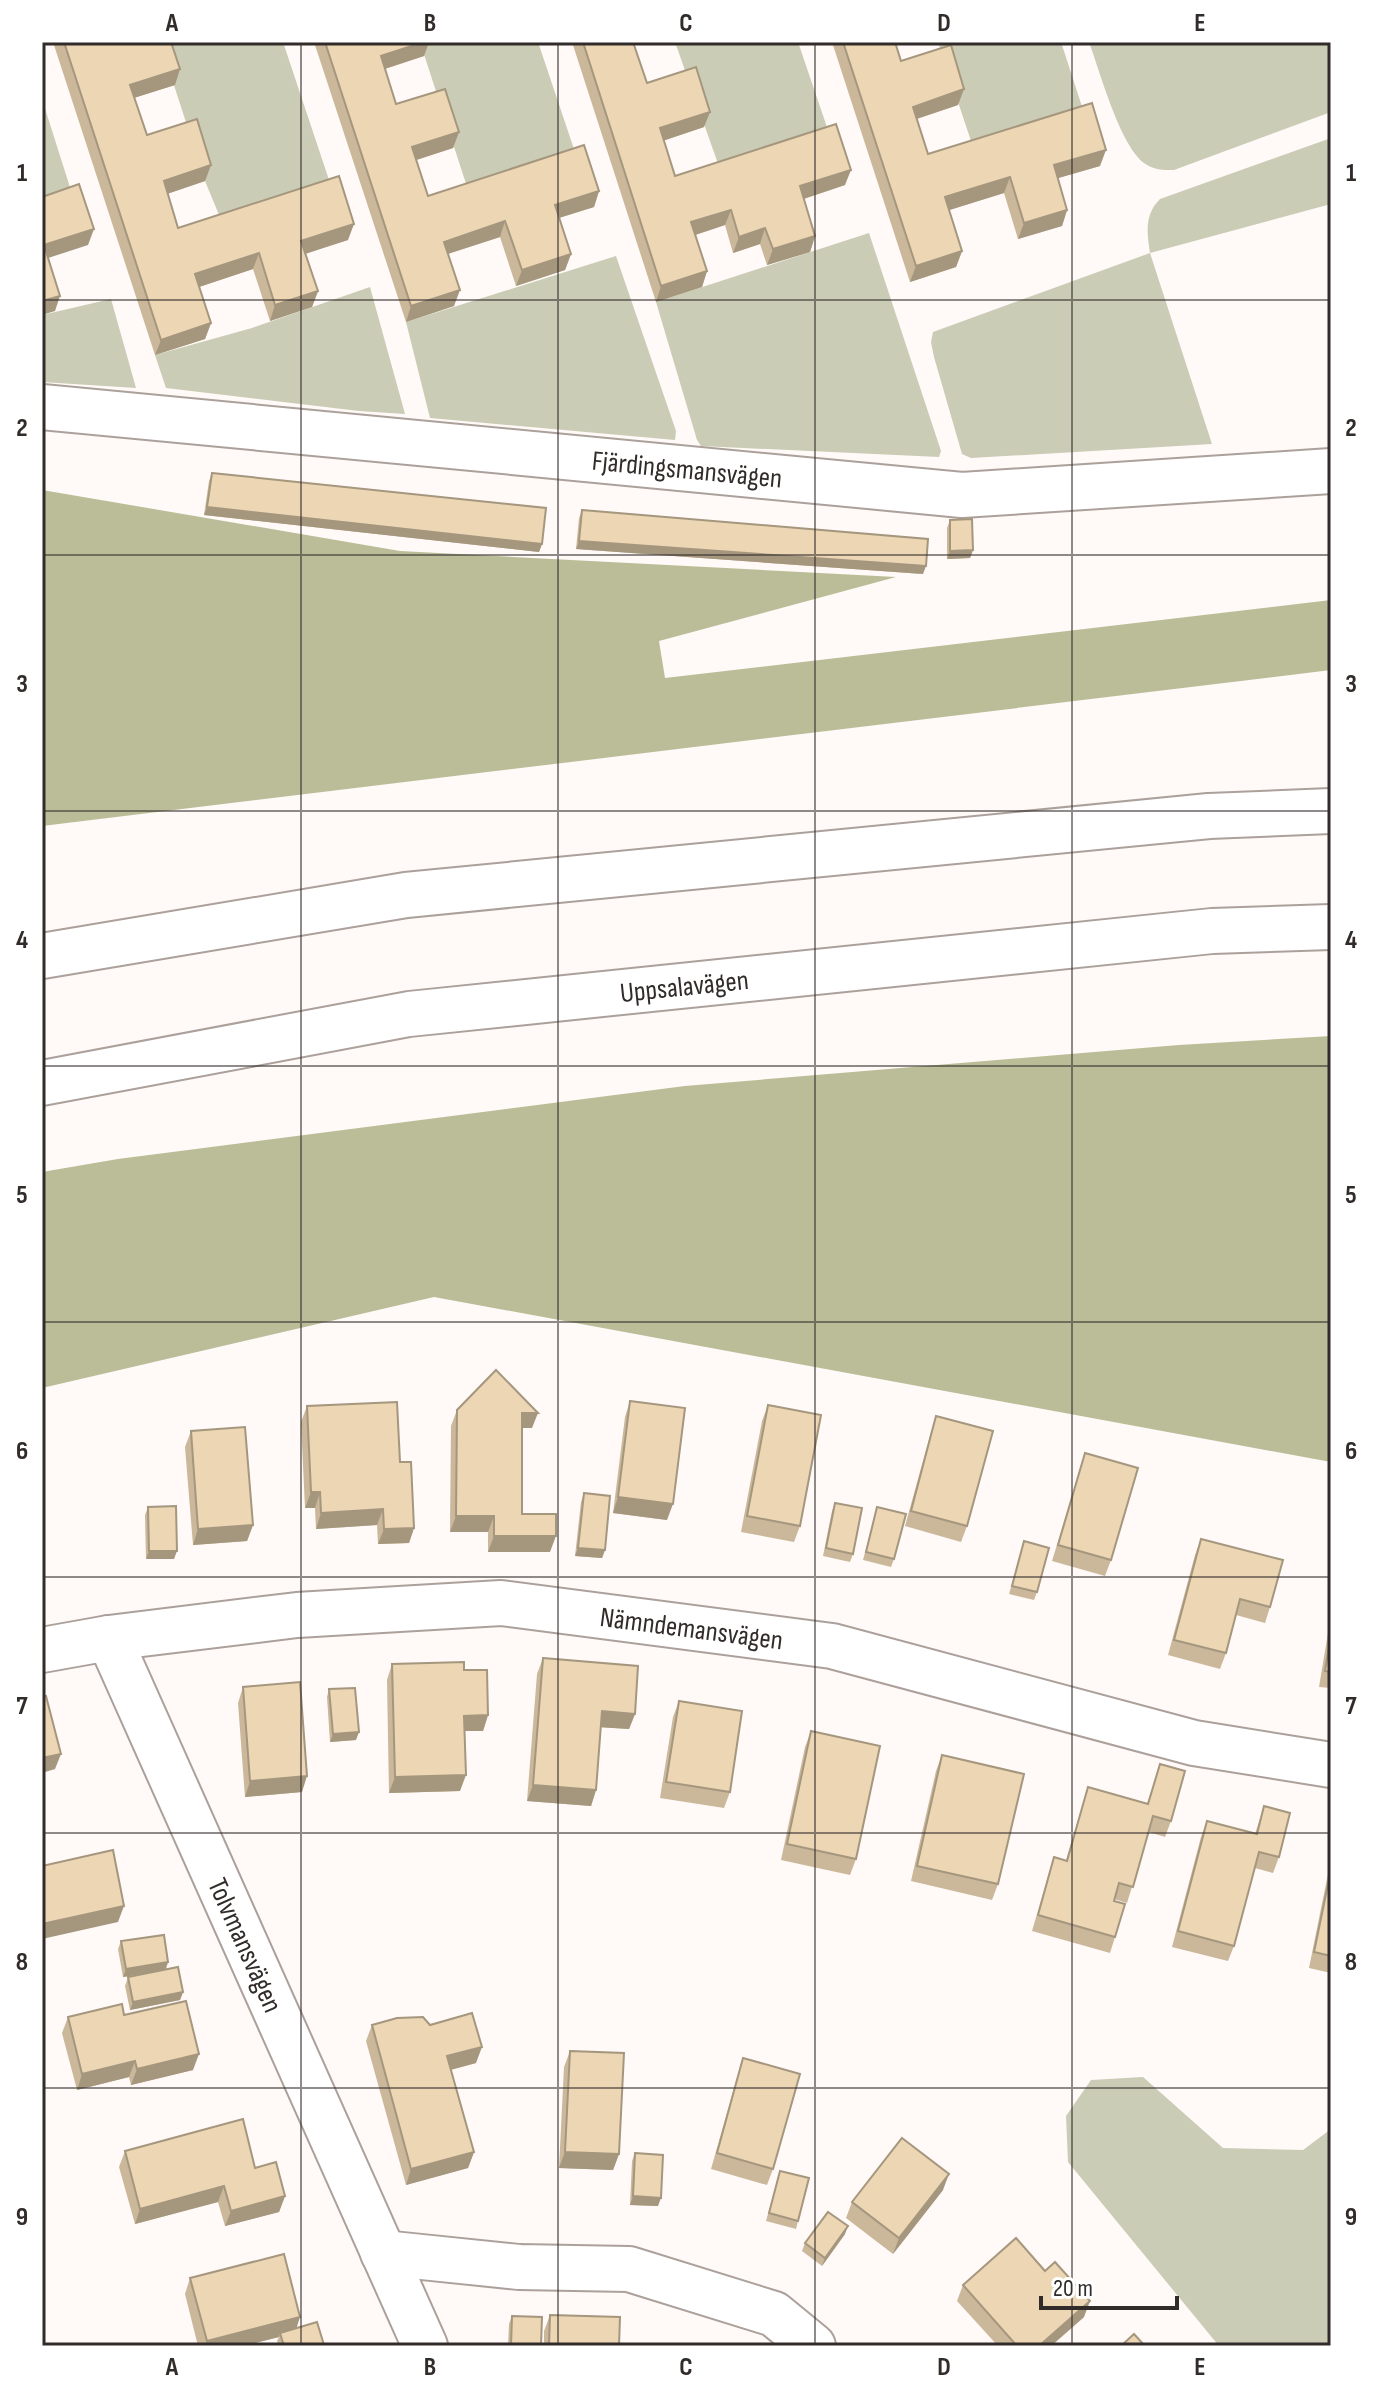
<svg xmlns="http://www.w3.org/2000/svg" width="1373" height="2388" font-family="'Sofia Sans Condensed',sans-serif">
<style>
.green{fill:#caccb5}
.forest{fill:#babd97}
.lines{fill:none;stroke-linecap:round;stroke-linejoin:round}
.minor-casing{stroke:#aca09b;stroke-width:48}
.motorway-casing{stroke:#aca09b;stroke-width:48}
.minor{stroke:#fff;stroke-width:44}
.motorway{stroke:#fff;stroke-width:44}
.wall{fill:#cbb89b}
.shaded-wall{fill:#a5967e}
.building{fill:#ecd6b4;stroke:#a5967e;stroke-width:2}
.grid{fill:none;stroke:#312c2a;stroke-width:2;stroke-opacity:0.55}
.labels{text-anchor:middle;stroke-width:6;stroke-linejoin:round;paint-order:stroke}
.street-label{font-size:28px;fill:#312c2a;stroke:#fff}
.neatline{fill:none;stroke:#312c2a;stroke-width:3}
.grid-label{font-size:26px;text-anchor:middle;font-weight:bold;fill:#312c2a}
</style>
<rect width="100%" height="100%" fill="#fff9f7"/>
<g class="green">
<polygon points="160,42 283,42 333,192 224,227 205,181"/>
<polygon points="420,42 538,42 578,161 470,196"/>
<polygon points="675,42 798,42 831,139 722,175"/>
<polygon points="938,42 1061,42 1086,119 975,153"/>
<path d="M1089 42H1331V112L1174 170C1163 170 1153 170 1144 163 1120 145 1100 72 1089 42Z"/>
<polygon points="42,99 74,200 42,210"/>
<path d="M1331 138V204L1150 253 1212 444 971 458 962 454 934 357 931 342 933 332 1150 253C1147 233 1144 215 1160 199Z"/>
<polygon points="869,233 941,451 939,457 701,446 697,440 656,302"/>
<polygon points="616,256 676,431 675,440 430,418 406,322"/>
<polygon points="370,287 405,414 359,411 166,388 155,355 252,328"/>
<polygon points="111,299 136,388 42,382 42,315"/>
<polygon points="1143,2077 1223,2148 1303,2150 1331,2129 1331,2346 1219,2346 1068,2162 1066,2116 1091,2080"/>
</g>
<g class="forest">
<polygon points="42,490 400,551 896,577 659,641 665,678 1331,600 1331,670 42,826"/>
<polygon points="1331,1036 1331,1462 434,1297 42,1388 42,1172 118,1159 685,1086 1179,1045"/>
</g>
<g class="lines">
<g class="minor-casing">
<g id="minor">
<path id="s1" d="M42 407 962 495 1331 471"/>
<path id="s2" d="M109 1638 425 2346"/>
<path id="s3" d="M42 1650 109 1638 297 1615 501 1603 832 1646 1194 1743 1331 1765"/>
<polyline points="383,2253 519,2267 629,2269 774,2314 813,2346"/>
</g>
</g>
<g class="motorway-casing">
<g id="motorway">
<polyline points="42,956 406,895 1209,816 1331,811"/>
<path id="s4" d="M42 1083 409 1014 1212 931 1331 927"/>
</g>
</g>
<use href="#minor" class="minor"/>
<use href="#motorway" class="motorway"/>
</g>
<g class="wall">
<polygon points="53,42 171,42 175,85 134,98 147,135 211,165 205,181 167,194 178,228 348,240 305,253 318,291 312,307 270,321 253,269 199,287 211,323 205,339 155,355"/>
<polygon points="314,42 429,42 424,56 385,69 396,104 459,132 453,148 416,160 428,196 599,191 594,207 559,218 571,254 565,270 516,286 500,237 448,254 454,306 406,322"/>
<polygon points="572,42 645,42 634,45 647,83 704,127 664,140 675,176 845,185 804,199 815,236 810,252 767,265 760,244 733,253 725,225 695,235 707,271 702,287 656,302"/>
<polygon points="832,42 895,42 901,61 958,105 917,119 928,154 1100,166 1058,178 1067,210 1062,226 1018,239 1004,193 949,210 962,251 956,267 910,282"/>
<polygon points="212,473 542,544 539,552 204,515 209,481"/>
<polygon points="582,510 923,574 576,549 579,518"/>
<polygon points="950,520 973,550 970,558 947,559 947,528"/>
<polygon points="630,1401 667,1520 613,1513 625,1417"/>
<polygon points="768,1405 800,1526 794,1542 741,1532 762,1421"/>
<polygon points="307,1406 400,1462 414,1528 409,1543 378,1544 377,1525 316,1529 315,1508 305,1508 301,1422"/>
<polygon points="457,1410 532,1428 522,1428 522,1514 550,1552 488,1552 488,1532 450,1532 451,1426"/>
<polygon points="936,1416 967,1526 961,1542 905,1526 931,1432"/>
<polygon points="191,1431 253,1525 247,1541 193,1545 185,1447"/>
<polygon points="1085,1453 1111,1560 1105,1576 1052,1561"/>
<polygon points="584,1493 605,1550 602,1558 575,1556 581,1502"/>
<polygon points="835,1503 853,1554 850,1562 823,1556 832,1511"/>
<polygon points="148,1507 174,1559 146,1559 145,1515"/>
<polygon points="877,1507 894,1559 891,1567 863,1560"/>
<polygon points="1201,1539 1270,1607 1265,1623 1236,1615 1226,1653 1220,1669 1168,1655 1195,1555"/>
<polygon points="1024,1541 1037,1592 1034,1600 1009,1594"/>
<polygon points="1331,1615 1331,1688 1319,1687"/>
<polygon points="543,1658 635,1714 629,1729 601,1727 596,1790 591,1806 527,1801 537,1674"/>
<polygon points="392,1664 464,1670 488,1715 483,1731 465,1731 460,1791 389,1793 387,1680"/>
<polygon points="243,1687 302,1792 245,1797 238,1703"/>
<polygon points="329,1689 356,1740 330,1742 327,1697"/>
<polygon points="679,1701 730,1792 724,1808 660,1798 673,1717"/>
<polygon points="811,1731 856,1859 850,1875 781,1860 805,1747"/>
<polygon points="942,1755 998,1884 992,1900 911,1881 936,1771"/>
<polygon points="1160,1764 1171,1821 1165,1837 1149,1832 1127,1903 1114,1899 1115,1937 1110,1953 1032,1931 1049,1873 1054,1857 1066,1860 1088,1787 1147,1804"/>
<polygon points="1264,1806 1279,1857 1273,1873 1255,1868 1234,1946 1228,1961 1172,1947 1201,1837 1207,1821 1255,1834"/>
<polygon points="1331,1859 1331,1973 1309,1968"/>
<polygon points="121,1941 168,1962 166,1970 183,1992 180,2000 130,2010 125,1986 128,1977 153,1972 123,1977 118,1949"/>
<polygon points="124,2015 193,2070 131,2085 129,2077 77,2090 62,2033 68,2017"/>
<polygon points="372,2025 430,2025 476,2063 451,2070 474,2152 468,2168 406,2185 366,2041"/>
<polygon points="570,2051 619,2154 613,2170 559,2168 564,2067"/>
<polygon points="743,2058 773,2169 767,2185 711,2169 738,2074"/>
<polygon points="125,2151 255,2168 285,2196 279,2212 225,2226 218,2202 135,2224 119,2167"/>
<polygon points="635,2153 658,2206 630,2205 632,2161"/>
<polygon points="780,2171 798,2221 796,2229 766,2221"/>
<polygon points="943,2190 893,2254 846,2218 852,2202"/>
<polygon points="845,2234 822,2266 802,2251 805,2243"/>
<polygon points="190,2278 296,2328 324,2345 324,2346 279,2346 277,2341 279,2337 243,2346 198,2346 185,2294"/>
<polygon points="963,2285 1084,2317 1051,2346 998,2346 957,2301"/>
<polygon points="550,2315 619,2346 544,2346 544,2331"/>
<polygon points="512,2316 541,2346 508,2346 509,2324"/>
</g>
<g class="shaded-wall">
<polygon points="424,42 429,42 424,56 375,72 381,56"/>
<polygon points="180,69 175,85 124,101 130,85"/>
<polygon points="964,89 958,105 907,122 913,107"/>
<polygon points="710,112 704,127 654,144 660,128"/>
<polygon points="459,132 453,148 407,163 412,147"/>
<polygon points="1106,150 1100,166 1048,181 1054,165"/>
<polygon points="211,165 205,181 158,197 164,181"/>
<polygon points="851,170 845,185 794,202 800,186"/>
<polygon points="1010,177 1004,193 940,213 945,197"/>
<polygon points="599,191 594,207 549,221 555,205"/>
<polygon points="731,210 725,225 686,238 691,222"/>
<polygon points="1067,210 1062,226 1018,239 1024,223"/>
<polygon points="505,221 500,237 438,257 444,242"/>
<polygon points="354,224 348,240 296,257 301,241"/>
<polygon points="765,228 760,244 733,253 739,237"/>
<polygon points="94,229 88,245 42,260 44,245"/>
<polygon points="815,236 810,252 767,265 773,249"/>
<polygon points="962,251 956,267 910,282 916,266"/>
<polygon points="259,253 253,269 190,290 195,274"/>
<polygon points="571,254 565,270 516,286 522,270"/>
<polygon points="707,271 702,287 656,302 661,286"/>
<polygon points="460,290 454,306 406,322 411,306"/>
<polygon points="318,291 312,307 270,321 275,305"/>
<polygon points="60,296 55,311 42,315 42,301"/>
<polygon points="211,323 205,339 155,355 161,340"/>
<polygon points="207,507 542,544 539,552 204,515"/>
<polygon points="579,541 926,566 923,574 576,549"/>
<polygon points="973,550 970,558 947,559 950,551"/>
<polygon points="522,1413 538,1413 532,1428 517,1428"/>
<polygon points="311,1492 320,1492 315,1508 305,1508"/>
<polygon points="618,1497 673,1504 667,1520 613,1513"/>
<polygon points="383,1509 377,1525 316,1529 321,1513"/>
<polygon points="456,1516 494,1516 488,1532 450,1532"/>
<polygon points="253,1525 247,1541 193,1545 198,1529"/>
<polygon points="414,1528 409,1543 378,1544 384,1529"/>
<polygon points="494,1536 556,1536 550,1552 488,1552"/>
<polygon points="578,1548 605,1550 602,1558 575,1556"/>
<polygon points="149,1551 177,1551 174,1559 146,1559"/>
<polygon points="602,1711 635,1714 629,1729 596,1727"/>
<polygon points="488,1715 483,1731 459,1731 464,1716"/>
<polygon points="359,1732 356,1740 330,1742 333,1734"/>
<polygon points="61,1754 55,1769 42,1773 42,1758"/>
<polygon points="466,1775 460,1791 389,1793 395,1777"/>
<polygon points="307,1776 302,1792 245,1797 250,1781"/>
<polygon points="533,1785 596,1790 591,1806 527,1801"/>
<polygon points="124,1906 118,1922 42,1939 42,1924"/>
<polygon points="168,1962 165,1970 123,1977 126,1969"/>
<polygon points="183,1992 180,2000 130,2010 133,2002"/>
<polygon points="482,2047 476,2063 442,2072 447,2056"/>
<polygon points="199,2054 193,2070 131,2085 137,2069"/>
<polygon points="135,2061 129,2077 77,2090 82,2074"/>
<polygon points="474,2152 468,2168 406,2185 411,2169"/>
<polygon points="565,2152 619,2154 613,2170 559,2168"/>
<polygon points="949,2174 943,2190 893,2254 899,2238"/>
<polygon points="224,2186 218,2202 135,2224 140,2209"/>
<polygon points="285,2196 279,2212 225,2226 231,2211"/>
<polygon points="633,2196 661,2198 658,2206 630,2205"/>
<polygon points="848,2226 845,2234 822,2266 825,2258"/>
<polygon points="1090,2301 1084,2317 1051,2346 1039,2346"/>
<polygon points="300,2317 295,2333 280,2333 279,2337 243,2346 205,2346 207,2341"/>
</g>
<g class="building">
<polygon points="64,42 171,42 180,69 130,85 147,135 197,119 211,165 164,181 178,228 339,176 354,224 301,241 318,291 275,305 259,253 195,274 211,323 161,340"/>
<polygon points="325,42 424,42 381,56 396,104 445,89 459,132 412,147 428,196 584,145 599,191 555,205 571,254 522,270 505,221 444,242 460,290 411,306"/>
<polygon points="583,42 633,42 647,83 696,67 710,112 660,128 675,176 836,124 851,170 800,186 815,236 773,249 765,228 739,237 731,210 691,222 707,271 661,286"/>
<polygon points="843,42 895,42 901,61 951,45 964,89 913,107 928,154 1092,103 1106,150 1054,165 1067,210 1024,223 1010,177 945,197 962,251 916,266"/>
<polygon points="79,184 94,229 44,245 60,296 42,301 42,197"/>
<polygon points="212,473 546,508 542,544 207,507"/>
<polygon points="582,510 928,539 926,566 579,541"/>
<polygon points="972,519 973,550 950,551 950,520"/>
<polygon points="496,1370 538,1413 522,1413 522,1514 556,1514 556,1536 494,1536 494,1516 456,1516 457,1410"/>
<polygon points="630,1401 685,1408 673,1504 618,1497"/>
<polygon points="397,1402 400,1462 411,1462 414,1528 384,1529 383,1509 321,1513 320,1492 311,1492 307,1406"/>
<polygon points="768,1405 821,1415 800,1526 747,1516"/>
<polygon points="936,1416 993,1431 967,1526 911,1511"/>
<polygon points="245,1427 253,1525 198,1529 191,1431"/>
<polygon points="1085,1453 1138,1468 1111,1560 1058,1545"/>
<polygon points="584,1493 610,1496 605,1550 578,1548"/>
<polygon points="835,1503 862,1508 853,1554 826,1548"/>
<polygon points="176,1506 177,1551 149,1551 148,1507"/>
<polygon points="877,1507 906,1514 894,1559 866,1552"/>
<polygon points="1201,1539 1283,1560 1270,1607 1240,1599 1226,1653 1174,1640"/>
<polygon points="1024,1541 1049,1548 1037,1592 1012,1586"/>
<polygon points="1331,1635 1331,1672 1325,1671"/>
<polygon points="543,1658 638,1666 635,1714 602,1711 596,1790 533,1785"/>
<polygon points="464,1662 464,1670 487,1670 488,1715 464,1716 466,1775 395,1777 392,1664"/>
<polygon points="300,1682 307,1776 250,1781 243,1687"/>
<polygon points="355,1688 359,1732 333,1734 329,1689"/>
<polygon points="46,1696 61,1754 42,1758 42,1697"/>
<polygon points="679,1701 742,1711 730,1792 666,1782"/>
<polygon points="811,1731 880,1746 856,1859 787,1844"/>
<polygon points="942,1755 1024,1774 998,1884 917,1866"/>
<polygon points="1160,1764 1185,1771 1171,1821 1153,1816 1133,1887 1119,1883 1114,1901 1125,1904 1115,1937 1038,1915 1054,1857 1067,1861 1088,1787 1148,1804"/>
<polygon points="1264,1806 1290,1813 1279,1857 1259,1852 1234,1946 1178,1931 1207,1821 1257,1834"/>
<polygon points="113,1850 124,1906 42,1924 42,1866"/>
<polygon points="1331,1870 1331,1956 1314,1952"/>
<polygon points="164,1935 168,1962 126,1969 121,1941"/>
<polygon points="178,1967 183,1992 133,2002 128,1977"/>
<polygon points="186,2001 199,2054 137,2069 135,2061 82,2074 68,2017 122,2004 124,2015"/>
<polygon points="472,2013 482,2047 447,2056 474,2152 411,2169 372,2025 397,2018 423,2017 430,2025"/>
<polygon points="570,2051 624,2053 619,2154 565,2152"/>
<polygon points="743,2058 800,2074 773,2169 717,2153"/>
<polygon points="243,2119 255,2168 276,2162 285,2196 231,2211 224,2186 140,2209 125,2151"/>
<polygon points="902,2138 949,2174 899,2238 852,2202"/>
<polygon points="635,2153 663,2155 661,2198 633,2196"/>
<polygon points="780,2171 809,2178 798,2221 769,2213"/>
<polygon points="828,2212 848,2226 825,2258 805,2243"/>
<polygon points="1016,2238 1045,2271 1055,2262 1090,2301 1039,2346 1017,2346 963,2285"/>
<polygon points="284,2254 300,2317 207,2341 190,2278"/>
<polygon points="550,2315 620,2317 619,2346 549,2346"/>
<polygon points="512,2316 542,2317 541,2346 511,2346"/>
<polygon points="317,2322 324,2345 320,2346 284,2346 280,2333"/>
<polygon points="1134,2334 1145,2346 1121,2346"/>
</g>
<path class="grid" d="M301 42V2346M558 42V2346M815 42V2346M1072 42V2346M42 300H1331M42 555H1331M42 811H1331M42 1066H1331M42 1322H1331M42 1577H1331M42 1833H1331M42 2088H1331"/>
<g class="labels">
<g class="street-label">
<text dy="10" stroke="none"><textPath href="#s1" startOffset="648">Fjärdingsmansvägen</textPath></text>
<text dy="10" stroke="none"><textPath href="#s4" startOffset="650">Uppsalavägen</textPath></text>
<text dy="10" stroke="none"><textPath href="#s3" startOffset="654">Nämndemansvägen</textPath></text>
<text dy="10" stroke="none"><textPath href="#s2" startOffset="336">Tolvmansvägen</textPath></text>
</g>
</g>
<rect width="1373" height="2388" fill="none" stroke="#ffffff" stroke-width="88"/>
<path d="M1041 2296v12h136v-12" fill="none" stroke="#312c2a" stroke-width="4"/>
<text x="1053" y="2296" font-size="24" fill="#312c2a" stroke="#ffffff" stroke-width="6" paint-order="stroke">20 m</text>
<rect x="44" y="44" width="1285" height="2300" class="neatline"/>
<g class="grid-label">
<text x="172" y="31">A</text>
<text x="430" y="31">B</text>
<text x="686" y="31">C</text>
<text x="944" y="31">D</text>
<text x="1200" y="31">E</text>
<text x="22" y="181">1</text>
<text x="1351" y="181">1</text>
<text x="22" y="436">2</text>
<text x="1351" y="436">2</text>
<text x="22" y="692">3</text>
<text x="1351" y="692">3</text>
<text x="22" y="948">4</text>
<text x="1351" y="948">4</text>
<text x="22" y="1203">5</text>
<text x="1351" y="1203">5</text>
<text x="22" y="1459">6</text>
<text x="1351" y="1459">6</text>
<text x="22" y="1714">7</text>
<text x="1351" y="1714">7</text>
<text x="22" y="1970">8</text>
<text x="1351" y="1970">8</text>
<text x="22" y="2225">9</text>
<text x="1351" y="2225">9</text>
<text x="172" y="2375">A</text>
<text x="430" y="2375">B</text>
<text x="686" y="2375">C</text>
<text x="944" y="2375">D</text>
<text x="1200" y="2375">E</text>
</g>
</svg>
